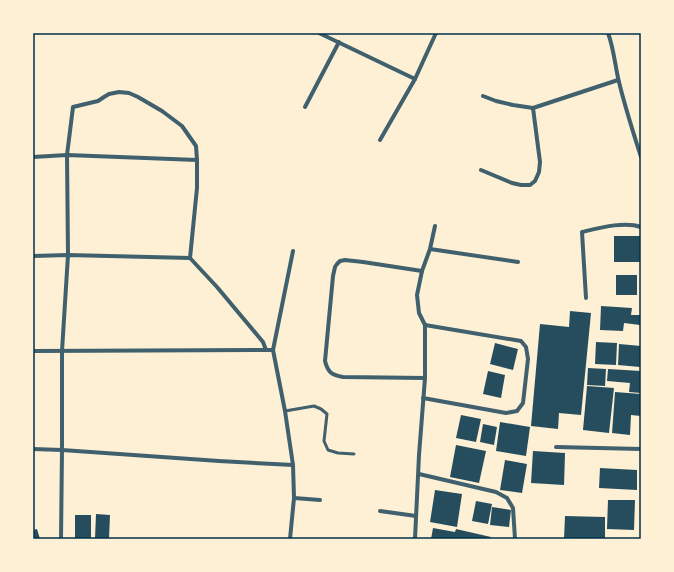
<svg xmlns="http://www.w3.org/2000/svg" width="674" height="572" font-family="Helvetica,sans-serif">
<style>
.building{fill:#264d5e}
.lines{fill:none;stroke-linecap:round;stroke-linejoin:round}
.service{stroke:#3f606c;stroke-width:3}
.minor{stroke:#3f606c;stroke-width:4}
.neatline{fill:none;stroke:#003049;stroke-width:1.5}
</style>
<rect width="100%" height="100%" fill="#fdf0d5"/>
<g class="building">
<rect x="614" y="236" width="26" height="26"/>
<rect x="616" y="275" width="21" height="20"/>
<polygon points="601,306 632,308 631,315 641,315 640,325 624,323 623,331 600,330"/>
<polygon points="570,311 591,313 581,415 559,413 558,429 531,426 540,324 569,327"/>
<polygon points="596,342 617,343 616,365 595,364"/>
<polygon points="495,343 518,349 513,370 490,364"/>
<polygon points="619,344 641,346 640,367 618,365"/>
<polygon points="588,368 606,369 605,386 587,385"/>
<polygon points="608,369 641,371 641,393 629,392 630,383 607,381"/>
<polygon points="488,371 505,375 501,398 483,394"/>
<polygon points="587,386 614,388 609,433 583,430"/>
<polygon points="615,392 641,394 641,416 631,415 630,435 612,433"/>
<polygon points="461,415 481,419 476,442 456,438"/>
<polygon points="500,422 530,427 526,456 496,451"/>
<polygon points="483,424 497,427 494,445 480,442"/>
<polygon points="456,445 486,451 479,483 450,477"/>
<polygon points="533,451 565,453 564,485 531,483"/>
<polygon points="505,460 527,464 522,493 500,490"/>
<polygon points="600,468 637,470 637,490 599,488"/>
<polygon points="435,490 462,494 457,527 430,522"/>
<polygon points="608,500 635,500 634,530 607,529"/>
<polygon points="476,501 492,504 488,524 472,521"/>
<polygon points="492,507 511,510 509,527 490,525"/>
<polygon points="96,514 110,515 109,539 95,539"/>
<rect x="75" y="515" width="16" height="24"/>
<polygon points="565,516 605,517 605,539 564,539"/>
<polygon points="433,528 455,532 456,529 491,537 491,539 431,539"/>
<polygon points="37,529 40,539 33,539 33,530"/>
</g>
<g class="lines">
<polyline class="service" points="285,411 314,406 321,409 327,414 324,441 328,450 338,453 354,454"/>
<g class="minor">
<polyline points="319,33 415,79"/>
<path d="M608 33C614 49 615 66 619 82 625 107 633 132 641 157"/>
<polyline points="483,96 496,101 513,105 533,108 618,80"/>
<polyline points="305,107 339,42"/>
<polyline points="380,140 415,79 436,33"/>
<polyline points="33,157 67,155 197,160"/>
<polyline points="481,170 512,183 521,185 530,185 535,181 539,172 540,162 533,108"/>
<polyline points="430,249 518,262"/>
<polyline points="33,256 68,255 190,258"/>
<path d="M422 271 363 262 345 260 340 261 337 264 335 267 333 276 325 361C328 373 332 375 343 377L425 378"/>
<path d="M586 298 582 232C599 228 624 221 641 227"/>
<polyline points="33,351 273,350"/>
<polyline points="423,398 506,413 517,411 523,403 528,359 526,347 521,341 425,325"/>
<polyline points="556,447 641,449"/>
<polyline points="33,449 62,450 219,461 293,465"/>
<polyline points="419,474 496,492 507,498 513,508 515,539"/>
<polyline points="294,498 320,500"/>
<polyline points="380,511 416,516"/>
<polyline points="61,539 62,450 62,351 68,255 67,155 73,107 98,101 104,97 109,94 119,92 129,93 138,97 162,111 182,126 196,146 197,160 197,188 190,258 217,287 263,342 266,350"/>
<polyline points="290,539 294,498 293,465 285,411 273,350 293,251"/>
<polyline points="415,539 419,455 425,378 425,325 419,313 417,295 422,271 430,249 435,226"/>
</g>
</g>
<rect width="674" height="572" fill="none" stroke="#fdf0d5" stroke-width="68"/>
<rect x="34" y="34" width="606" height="504" class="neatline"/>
</svg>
